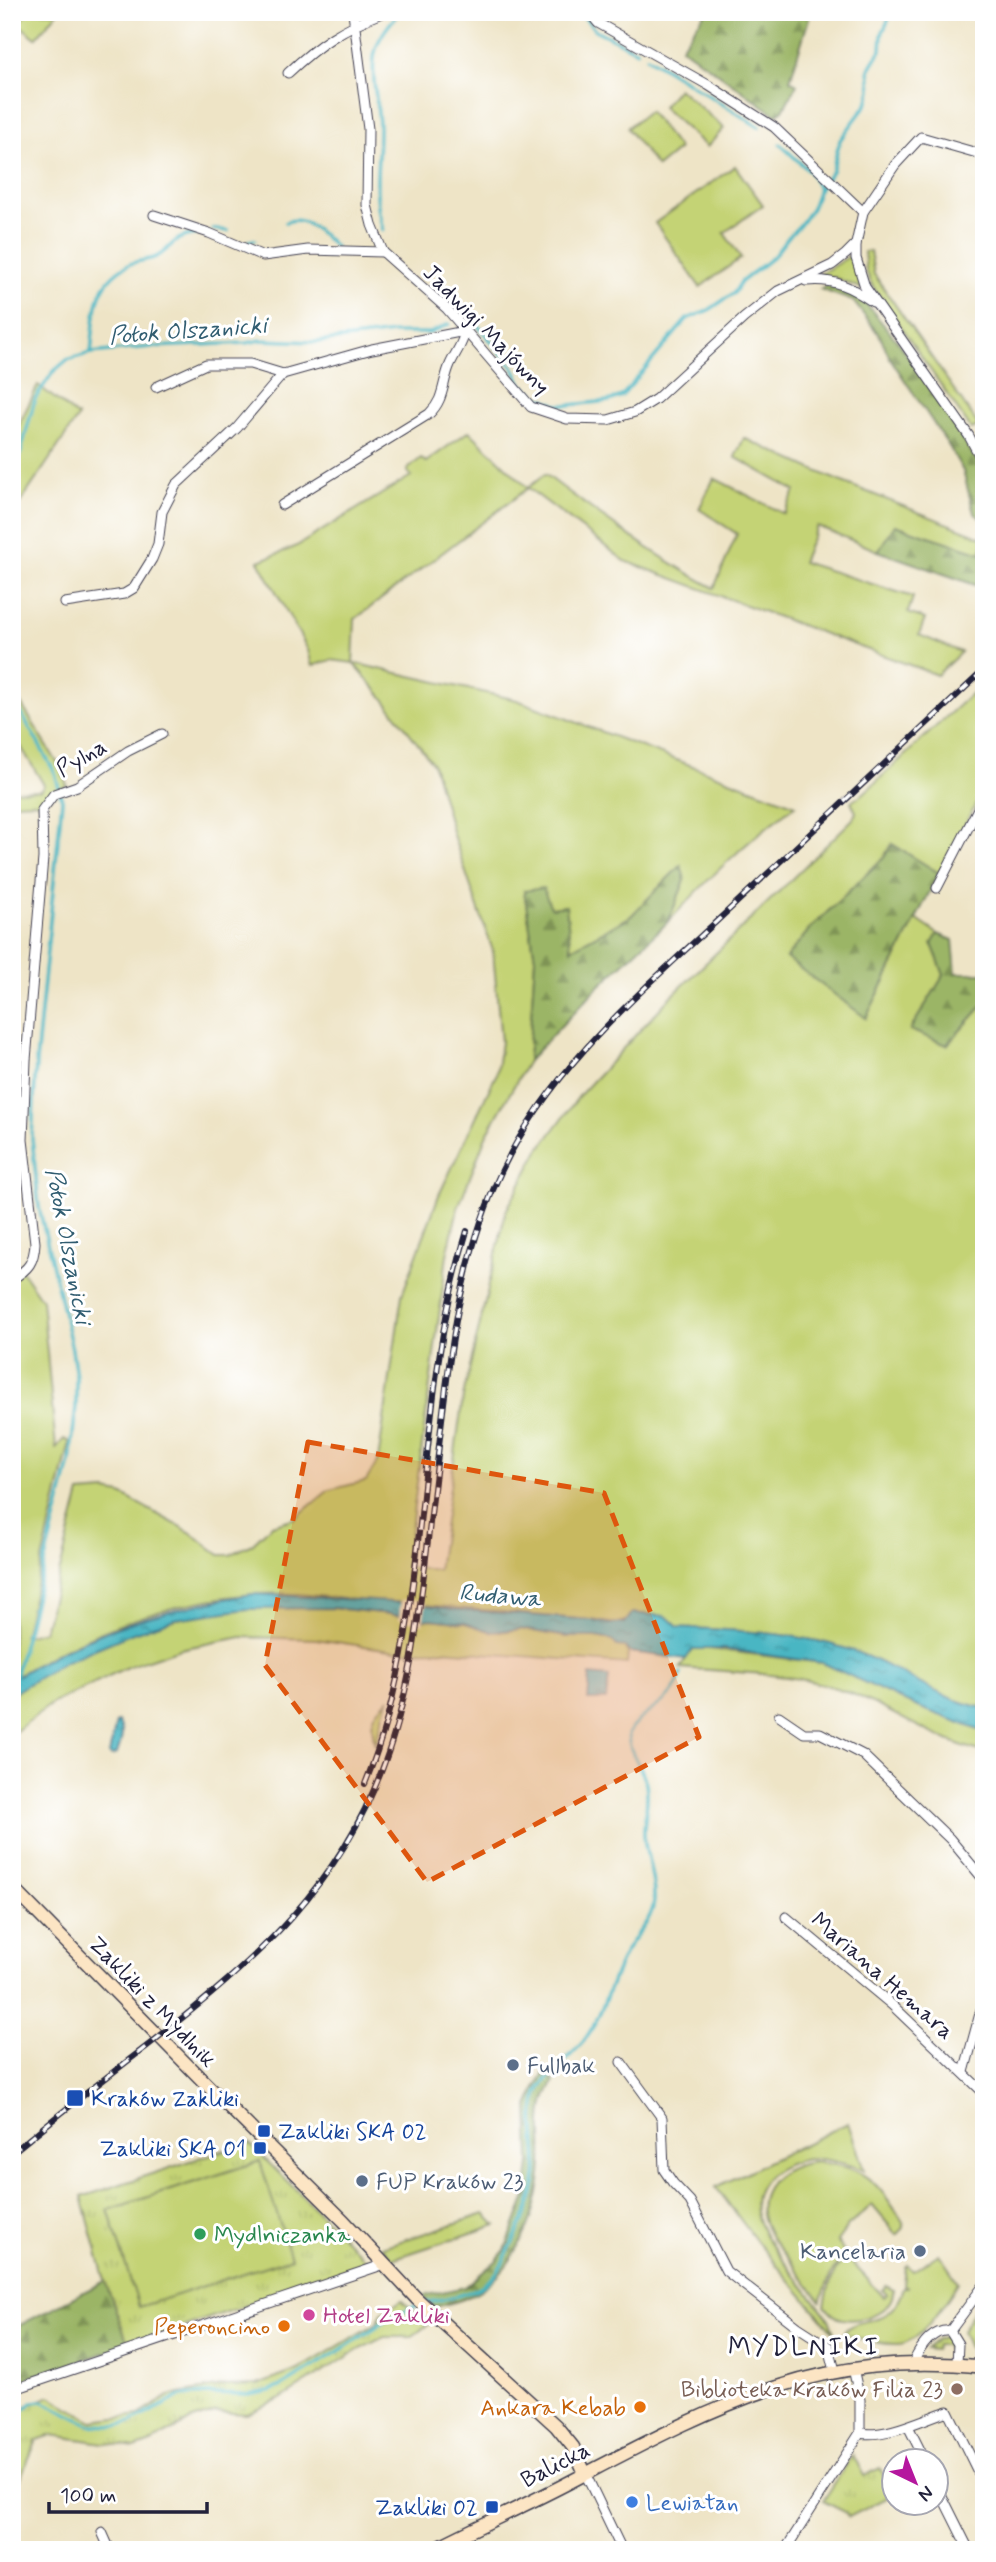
<svg xmlns="http://www.w3.org/2000/svg" width="996" height="2562" font-family="Mynerve,sans-serif">
<style>
.green{fill:#c4d375;stroke:#737a58;stroke-width:2}
.forest{fill:url(#forest-firs);stroke:#5e6c50;stroke-width:2}
.park{fill:url(#park-tufts);stroke:#737a58;stroke-width:2;fill-rule:evenodd}
.water{fill:url(#water-ripples);stroke:#356c7f;stroke-width:2}
.pier{fill:#eee4c6}
.lines{fill:none;stroke-linecap:round;stroke-linejoin:round}
.stream{stroke:#48b6c3;stroke-width:3.5}
.street-casing{stroke:#413f50;stroke-width:11}
.secondary-casing{stroke:#413f50;stroke-width:15}
.street{stroke:#fff;stroke-width:9}
.secondary{stroke:#fce5c4;stroke-width:12}
.rail-casing{stroke:#22223b;stroke-width:6}
.rail{stroke:#fff;stroke-width:3.5;stroke-dasharray:10;stroke-linecap:butt}
.marked{fill:#de560e;fill-opacity:0.2;stroke:#de560e;stroke-width:5;stroke-dasharray:14 9;stroke-linejoin:round}
.service-dot{fill:#5c6f8a;stroke:#fff;stroke-width:2.5}
.transit-dot{fill:#1a4fb4;stroke:#fff;stroke-width:2.5}
.leisure-dot{fill:#2e9e5b;stroke:#fff;stroke-width:2.5}
.hotel-dot{fill:#d1479c;stroke:#fff;stroke-width:2.5}
.food-dot{fill:#e8710a;stroke:#fff;stroke-width:2.5}
.education-dot{fill:#8d6e63;stroke:#fff;stroke-width:2.5}
.shop-dot{fill:#3f7fe0;stroke:#fff;stroke-width:2.5}
.labels{text-anchor:middle;stroke-width:6;stroke-linejoin:round;paint-order:stroke}
.street-label{font-size:23px;fill:#22223b;stroke:#fff}
.service-label{font-size:23px;fill:#4e5e75;stroke:#fff;text-anchor:start}
.transit-label{font-size:23px;fill:#164399;stroke:#fff;text-anchor:start}
.leisure-label{font-size:23px;fill:#27864d;stroke:#fff;text-anchor:start}
.hotel-label{font-size:23px;fill:#b23c85;stroke:#fff;text-anchor:start}
.food-label{font-size:23px;fill:#c56008;stroke:#fff;text-anchor:end}
.education-label{font-size:23px;fill:#785e54;stroke:#fff;text-anchor:end}
.shop-label{font-size:23px;fill:#366cbe;stroke:#fff;text-anchor:start}
.water-label{font-size:24px;font-style:italic;fill:#315d71;stroke:#fff}
.quarter-label{font-size:26px;letter-spacing:2px;fill:#22223b;stroke:#fff}
</style>
<defs>
<pattern id="forest-firs" width="22" height="20" patternUnits="userSpaceOnUse" patternTransform="scale(1.75)"><rect width="22" height="20" fill="#9bb566"/><path d="M5 1l3.5 6h-7zM16 11l3.5 6h-7z" fill="#7e9355"/></pattern>
<pattern id="park-tufts" width="24" height="20" patternUnits="userSpaceOnUse" patternTransform="scale(1.75)"><rect width="24" height="20" fill="#c4d375"/><path d="M3 7l-1-3M5 7V3M7 7l1-3M15 17l-1-3M17 17v-4M19 17l1-3" fill="none" stroke="#a8b566"/></pattern>
<pattern id="water-ripples" width="26" height="14" patternUnits="userSpaceOnUse" patternTransform="scale(1.75)"><rect width="26" height="14" fill="#48b6c3"/><path d="M2 4q2-2 4 0t4 0M15 11q2-2 4 0t4 0" fill="none" stroke="#3c94a0"/></pattern>
</defs>
<rect width="100%" height="100%" fill="#fff"/>
<filter id="ink" filterUnits="userSpaceOnUse"><feTurbulence type="fractalNoise" baseFrequency=".0143" numOctaves="2"/><feDisplacementMap in="SourceGraphic" scale="14" xChannelSelector="R" yChannelSelector="G"/><feConvolveMatrix kernelMatrix="1 2 1 2 8 2 1 2 1" color-interpolation-filters="sRGB"/></filter>
<filter id="wash" filterUnits="userSpaceOnUse"><feTurbulence type="fractalNoise" baseFrequency=".00686" numOctaves="4" result="noise"/><feDisplacementMap in="SourceGraphic" scale="28" xChannelSelector="R" yChannelSelector="G"/><feGaussianBlur stdDeviation="1.57" result="paint"/><feColorMatrix in="noise" values="0 0 0 0 0 0 0 0 0 0 0 0 0 0 0 0 0 1.4 0 .05"/><feComposite in="paint" operator="in"/></filter>
<g filter="url(#wash)">
<rect width="100%" height="100%" fill="#eee4c6"/>
<g class="green">
<polygon points="28,12 58,12 36,38 18,24"/>
<polygon points="678,88 724,128 707,147 662,107"/>
<polygon points="649,111 679,149 657,167 627,128"/>
<polygon points="735,166 763,205 724,233 741,258 700,287 655,223"/>
<polygon points="870,251 874,274 979,426 971,429 872,285 866,271 864,252"/>
<polygon points="850,256 853,257 865,290 833,277 817,276"/>
<polygon points="38,385 78,417 16,509 12,509 12,439"/>
<path d="M469 431 528 488 545 474C600 516 654 555 714 588L737 534 699 509 714 478 784 514 795 491 735 457 744 438 832 478 984 538 981 553 895 525 878 551 817 526 802 562 913 597 908 613 925 619 919 635 961 652 937 675 625 561 528 488 355 619 353 663 517 700 796 805C748 839 708 879 668 922L685 880 680 866 630 917 570 950 551 908 524 891 535 958 528 1061 486 1136 458 1208 447 1255 406 1567 438 1570 463 1397 506 1211 539 1150 580 1095 667 1001 853 819 856 812 851 802 864 793 984 682V789L939 873 892 844 884 857 809 930 866 1018 916 919 938 934 932 944 944 975 910 1030 947 1045 984 1004V1708C934 1699 895 1664 847 1649 793 1631 734 1631 678 1627L666 1616 628 1620 616 1624 591 1620C524 1615 456 1606 389 1603 345 1601 301 1591 256 1594 170 1600 84 1633 12 1679V1257L42 1300 56 1448 64 1439 70 1442 24 1636 44 1631 80 1493 106 1491 121 1494 190 1532 220 1555H230L252 1544 272 1525 295 1518 329 1490 366 1481 378 1461 402 1295 439 1195 496 1075 501 1042 493 951 454 838 433 764 380 694 353 663 331 660 312 666 308 650 259 561 295 547 411 476 407 470 421 458 426 462Z"/>
<polygon points="12,689 60,767 67,785 41,804 36,802 12,803 12,791 40,790 44,785 12,732"/>
<path d="M258 1608H333L390 1614 423 1620 431 1619 465 1623 499 1632 521 1629 565 1637H596L612 1640 625 1647 628 1652 627 1664 441 1650 397 1651 316 1639 242 1637 180 1649 127 1667 51 1704 12 1734V1694C58 1661 119 1633 173 1620 201 1613 230 1611 258 1608Z"/>
<path d="M701 1648 823 1663 913 1705 984 1732V1752C937 1741 899 1714 855 1695 801 1672 739 1673 680 1668L692 1649Z"/>
<path d="M388 1700 375 1745C370 1722 370 1716 388 1700Z"/>
<path d="M848 2123 864 2170C835 2160 808 2152 780 2168 732 2195 764 2238 789 2268 803 2285 816 2302 829 2319L834 2333 758 2243 716 2187Z"/>
<polygon points="260,2161 292,2258 139,2308 108,2210"/>
<path d="M814 2162C866 2167 876 2180 903 2222L904 2228 897 2235 872 2205 848 2226 837 2241 845 2254 831 2274 821 2301C812 2290 803 2278 795 2267 787 2256 778 2248 771 2237 747 2196 772 2168 814 2162Z"/>
<polygon points="485,2214 496,2225 392,2259 382,2247"/>
<path d="M939 2254 958 2282C948 2299 920 2344 898 2344 880 2345 860 2338 843 2334 853 2313 892 2332 903 2287H908L904 2285 906 2267 908 2265 913 2271Z"/>
<path d="M847 2257 884 2297 887 2294 882 2290 886 2286 893 2290C894 2311 861 2323 843 2319 835 2318 830 2312 825 2306 828 2289 833 2267 847 2257Z"/>
<polygon points="945,2336 951,2341 952,2350 947,2350 946,2345 936,2345 935,2350 926,2349 937,2339"/>
</g>
<g class="forest">
<polygon points="706,12 811,12 790,80 797,84 783,110 776,115 681,47"/>
<polygon points="827,285 859,295 899,343 977,461 984,478 984,521 974,513 963,471 950,448 890,358 880,336 853,301 820,289"/>
<polygon points="895,525 981,553 984,543 984,588 878,551"/>
<polygon points="892,844 939,873 866,1018 786,958 809,930 884,857"/>
<polygon points="681,865 685,880 668,922 596,989 528,1061 535,958 524,891 543,888 551,908 566,906 571,949 630,917"/>
<polygon points="938,934 953,940 956,973 984,973 984,1004 947,1045 910,1030 944,975 932,944"/>
<path d="M545 2070 554 2082C536 2107 544 2135 542 2165 538 2214 517 2272 470 2296 459 2302 447 2304 434 2307L422 2296 465 2287 496 2261 505 2250 526 2197 530 2163 528 2106Z"/>
<polygon points="105,2281 129,2345 12,2383 12,2329"/>
</g>
<g class="park">
<path d="M248 2142 370 2264 129 2345 105 2281 82 2197ZM260 2161 291 2258 139 2307 108 2210Z"/>
<polygon points="402,2300 428,2325 411,2337 384,2337 360,2349 277,2401 247,2414 217,2412 190,2421 151,2442 135,2448 52,2435 37,2440 16,2487 12,2491 12,2412 50,2396 93,2421 139,2415 169,2396 222,2386 258,2385 298,2370 377,2323 382,2313"/>
<polygon points="976,2306 984,2324 984,2358 973,2357 962,2331"/>
<polygon points="853,2455 864,2476 880,2468 893,2495 849,2517 847,2513 823,2501"/>
</g>
<g class="water">
<path d="M252 1594 411 1603 450 1609 591 1620 611 1624 625 1623 632 1613 666 1616 678 1627C734 1631 793 1631 847 1649 895 1664 934 1699 984 1708V1732L913 1705 823 1663 724 1649H693L686 1659 629 1652 625 1647 617 1646 612 1640 596 1637H569L521 1629 492 1632 465 1623 431 1619 423 1620 390 1614 333 1608 247 1609 175 1619 133 1633 64 1662 12 1694V1679C92 1629 161 1610 252 1594Z"/>
<polygon points="590,1675 609,1677 606,1700 588,1700"/>
<path d="M118 1722C126 1731 120 1744 117 1754L112 1756 109 1754 116 1723Z"/>
</g>
<polygon class="pier" points="411,1599 426,1602 423,1624 399,1619 401,1600"/>
<g class="lines">
<g class="stream">
<polyline points="580,12 595,30 637,51"/>
<polyline points="647,57 759,127"/>
<polyline points="780,144 810,172 819,189"/>
<path d="M286 222C305 214 322 235 335 246"/>
<polyline points="213,229 228,231"/>
<path d="M383 230C372 193 379 166 379 128 379 105 371 81 374 58 376 40 388 25 400 12"/>
<polyline points="249,241 255,240"/>
<polyline points="471,321 474,321 513,367 523,386 537,396 558,405 569,405 609,401 622,396 687,319 709,310 734,293 741,282 773,257 789,236 800,225 812,208 819,189 832,171 840,140 867,104 871,90 869,70 881,50 882,34 892,12"/>
<path d="M91 353C95 318 92 282 130 264 138 260 148 261 156 257 174 248 170 237 197 234"/>
<polyline points="12,485 35,399 53,372 67,360 91,353 151,347 247,343 261,340 317,342 394,333 430,333 449,324"/>
<polyline points="12,697 55,773 62,800 36,1062 32,1138 39,1207 72,1349 76,1377 76,1406 70,1462 14,1681"/>
<path d="M426 2303C449 2297 477 2295 494 2276 501 2268 505 2257 510 2248 523 2221 537 2195 537 2163 537 2142 530 2115 538 2094 547 2073 569 2059 583 2042 606 2012 611 1972 632 1941 642 1928 653 1917 654 1900 655 1878 646 1857 644 1836 643 1819 650 1802 646 1784 643 1766 628 1753 628 1734 642 1708 673 1707 681 1673"/>
<polyline points="12,2419 33,2402 42,2401 91,2425 116,2426 131,2422 181,2396 208,2394 248,2395 269,2391 282,2386 339,2351 396,2314 418,2305"/>
</g>
</g>
</g>
<g filter="url(#ink)">
<g class="lines">
<g class="street-casing">
<g id="street">
<polyline points="353,12 368,129 367,205 372,225 383,252 447,309 531,407 567,419 608,420 635,412 656,399 744,318 778,291 832,265 846,254 856,244 863,212 895,165 921,137 984,155"/>
<polyline points="589,12 598,23 708,85 774,127 863,212"/>
<path d="M288 73C320 43 343 28 384 12"/>
<polyline points="154,215 209,233 263,256 308,250 383,252"/>
<polyline points="856,244 856,258 865,287 969,436 984,464"/>
<path d="M806 281C834 278 851 287 873 302"/>
<polyline points="156,387 206,364 250,364 283,374"/>
<path d="M65 603 124 594 134 588 152 559 158 544 162 512 176 485 237 428 283 374 372 349 465 331C463 345 454 354 449 367 442 385 444 400 429 414L282 505"/>
<polyline points="937,888 984,797"/>
<path d="M12 1279C29 1269 34 1262 35 1243L23 1140 26 1060 43 858 42 810 54 794 77 786 128 751 162 734"/>
<polyline points="779,1716 804,1733 820,1733 863,1755 950,1839 984,1880"/>
<polyline points="786,1917 892,2005 984,2093"/>
<polyline points="621,2062 662,2118 664,2170 673,2183 690,2201 726,2271 798,2327 829,2347 835,2371"/>
<polyline points="964,2072 984,1999"/>
<polyline points="950,2331 984,2285"/>
<polyline points="950,2331 958,2344 957,2364"/>
<path d="M913 2363C920 2348 932 2329 950 2331"/>
<polyline points="12,2390 385,2264"/>
<polyline points="908,2426 925,2460"/>
<path d="M860 2433C886 2438 923 2419 948 2411L984 2484"/>
<polyline points="585,2473 622,2550"/>
<polyline points="936,2484 969,2550"/>
<polyline points="102,2532 110,2550"/>
<polyline points="785,2550 860,2433 860,2400 853,2368"/>
</g>
</g>
<g class="secondary-casing">
<g id="secondary">
<polyline points="12,1887 203,2081 344,2221 417,2299 556,2426 573,2447 585,2473"/>
<path d="M432 2550C476 2527 522 2507 566 2484 710 2409 815 2349 984 2367"/>
</g>
</g>
<use href="#street" class="street"/>
<use href="#secondary" class="secondary"/>
<g class="rail-casing">
<g id="rail">
<path d="M365 1784C436 1608 411 1411 467 1231"/>
<path d="M12 2153C58 2115 104 2079 151 2043 256 1960 344 1884 388 1753 415 1673 422 1589 432 1506 446 1393 452 1274 502 1170 553 1063 648 986 733 906 816 827 900 749 984 670"/>
</g>
</g>
<use href="#rail" class="rail"/>
</g>
</g>
<path class="marked" d="M308 1442 604 1493 699 1737 427 1882 265 1665Z"/>
<g class="service-dot">
<circle cx="513" cy="2065" r="7"/>
<circle cx="362" cy="2181" r="7"/>
<circle cx="920" cy="2251" r="7"/>
</g>
<g class="transit-dot">
<rect x="66" y="2089" width="18" height="18" rx="3.5"/>
<rect x="257" y="2124" width="14" height="14" rx="3.5"/>
<rect x="253" y="2141" width="14" height="14" rx="3.5"/>
<rect x="485" y="2500" width="14" height="14" rx="3.5"/>
</g>
<circle class="leisure-dot" cx="200" cy="2234" r="7"/>
<circle class="hotel-dot" cx="309" cy="2315" r="7"/>
<g class="food-dot">
<circle cx="284" cy="2326" r="7"/>
<circle cx="640" cy="2407" r="7"/>
</g>
<circle class="education-dot" cx="957" cy="2389" r="7"/>
<circle class="shop-dot" cx="632" cy="2502" r="7"/>
<g class="labels">
<g class="street-label">
<text transform="translate(487 329) rotate(46)" y="8">Jadwigi Majówny</text>
<text transform="translate(81 757) rotate(-30)" y="8">Pylna</text>
<text transform="translate(883 1975) rotate(41)" y="8">Mariana Hemara</text>
<text transform="translate(153 2001) rotate(46)" y="8">Zakliki z Mydlnik</text>
<text transform="translate(555 2464) rotate(-27)" y="8">Balicka</text>
</g>
<g class="service-label">
<text x="527" y="2073">Fullbak</text>
<text x="376" y="2189">FUP Kraków 23</text>
<text x="906" y="2259" text-anchor="end">Kancelaria</text>
</g>
<g class="transit-label">
<text x="91" y="2106">Kraków Zakliki</text>
<text x="278" y="2139">Zakliki SKA 02</text>
<text x="246" y="2156" text-anchor="end">Zakliki SKA 01</text>
<text x="478" y="2515" text-anchor="end">Zakliki 02</text>
</g>
<g class="leisure-label">
<text x="214" y="2242">Mydlniczanka</text>
</g>
<g class="hotel-label">
<text x="323" y="2323">Hotel Zakliki</text>
</g>
<g class="food-label">
<text x="270" y="2334">Peperoncino</text>
<text x="626" y="2415">Ankara Kebab</text>
</g>
<g class="education-label">
<text x="943" y="2397">Biblioteka Kraków Filia 23</text>
</g>
<g class="shop-label">
<text x="646" y="2510">Lewiatan</text>
</g>
<g class="water-label">
<text transform="translate(188 330) rotate(-4)" y="8">Potok Olszanicki</text>
<text transform="translate(69 1246) rotate(79)" y="8">Potok Olszanicki</text>
<text transform="translate(500 1595) rotate(5)" y="8">Rudawa</text>
</g>
<g class="quarter-label">
<text x="804" y="2355">MYDLNIKI</text>
</g>
</g>
<rect width="996" height="2562" fill="none" stroke="#fff" stroke-width="42"/>
<g transform="translate(915 2482) rotate(137)"><circle r="33" fill="#ffffff" stroke="#a7a7b1" stroke-width="2"/>
<path d="M0-5L12 26L0 18L-12 26Z" fill="#b5179e"/>
<text y="-10" font-size="19" font-weight="bold" text-anchor="middle" fill="#22223b">N</text>
</g>
<path d="M49 2502v10h158v-10" fill="none" stroke="#22223b" stroke-width="3.5"/>
<text x="60" y="2502" font-size="21" fill="#22223b" stroke="#ffffff" stroke-width="5" paint-order="stroke">100 m</text>
</svg>
